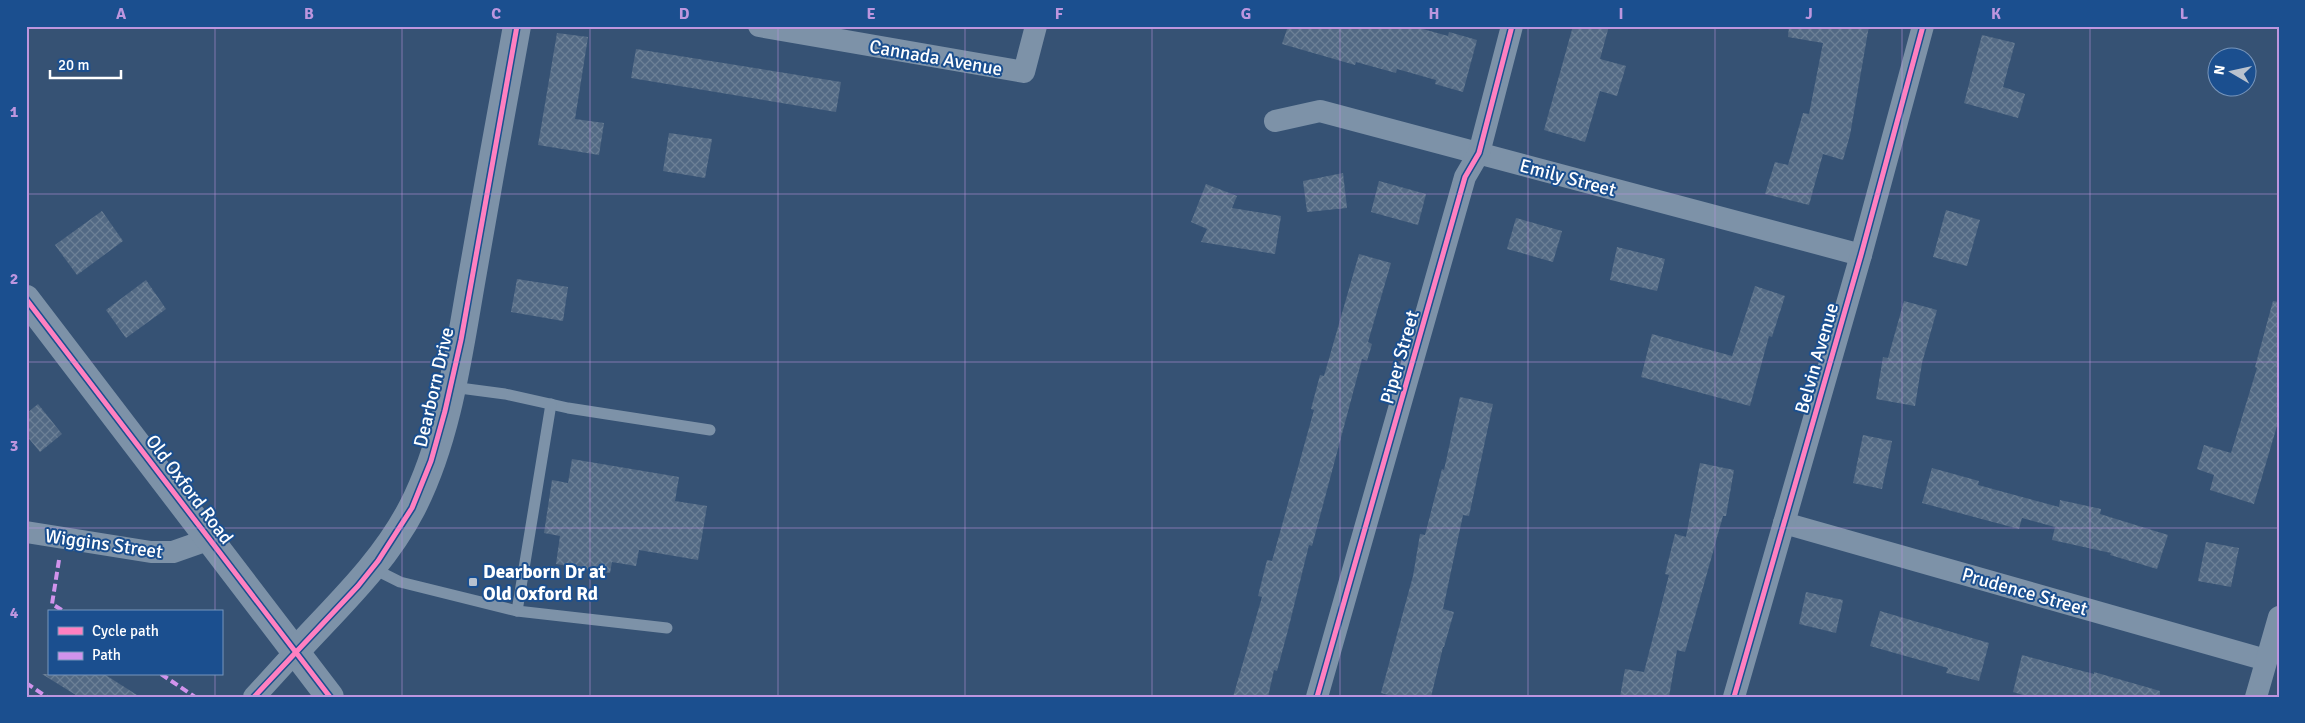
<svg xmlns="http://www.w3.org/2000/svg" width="2305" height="723" font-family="Signika,sans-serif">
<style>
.building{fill:url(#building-cross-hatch)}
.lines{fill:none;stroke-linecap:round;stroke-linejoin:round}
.service{stroke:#7d92a8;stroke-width:11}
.minor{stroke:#7d92a8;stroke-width:22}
.tertiary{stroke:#7d92a8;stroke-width:28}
.quiet{stroke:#d193ec;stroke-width:4;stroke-dasharray:8 4;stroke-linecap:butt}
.cycleway-casing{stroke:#1b4f8f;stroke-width:8}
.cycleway{stroke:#ff80c0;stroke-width:5}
.grid{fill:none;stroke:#bd96df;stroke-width:1;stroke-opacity:0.55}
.poi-dot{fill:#b9c2ce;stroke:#1b4f8f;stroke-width:2}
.labels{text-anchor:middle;stroke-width:4;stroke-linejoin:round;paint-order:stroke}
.street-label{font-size:19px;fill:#fff;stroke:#1b4f8f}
.poi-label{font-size:19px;font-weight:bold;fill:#fff;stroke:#1b4f8f;text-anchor:start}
.neatline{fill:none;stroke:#bd96df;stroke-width:2}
.grid-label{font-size:16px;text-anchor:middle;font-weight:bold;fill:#bd96df}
</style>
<defs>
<pattern id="building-cross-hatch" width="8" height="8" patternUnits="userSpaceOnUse" patternTransform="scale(1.25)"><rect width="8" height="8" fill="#526984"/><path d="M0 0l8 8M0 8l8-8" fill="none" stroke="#6c8096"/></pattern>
</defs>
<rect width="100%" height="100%" fill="#365274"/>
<g class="building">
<polygon points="1288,26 1412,26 1448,36 1449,32 1477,40 1463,92 1435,84 1436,80 1397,69 1396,73 1356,62 1355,65 1282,44"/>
<polygon points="1573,26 1609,26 1600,59 1626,66 1617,96 1600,91 1585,142 1544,130"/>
<polygon points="1789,26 1869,26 1850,135 1843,160 1823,154 1809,205 1765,194 1775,162 1788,165 1803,113 1809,114 1823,43 1788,37"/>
<polygon points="557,33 588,37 575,119 604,123 599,155 538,145"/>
<polygon points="1982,35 2015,43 2003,87 2025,94 2018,118 1964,103"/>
<polygon points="636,49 841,82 836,112 631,78"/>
<polygon points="669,133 712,139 705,178 663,171"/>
<polygon points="1343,173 1347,208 1307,212 1303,181"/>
<polygon points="1379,181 1426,194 1418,225 1371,212"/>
<polygon points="1206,184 1237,196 1232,208 1281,216 1275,254 1201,242 1207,229 1191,222"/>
<polygon points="1946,210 1980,220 1967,266 1933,257"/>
<polygon points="102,211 123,241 77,275 55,245"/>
<polygon points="1516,218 1562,231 1553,262 1507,249"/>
<polygon points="1617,247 1665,259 1657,291 1610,280"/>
<polygon points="1359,254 1391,263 1368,342 1372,344 1367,361 1362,359 1312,546 1309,545 1288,630 1277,671 1274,670 1268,697 1233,697 1262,597 1258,596 1267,560 1272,561 1314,410 1311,409 1320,375 1324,376"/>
<polygon points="517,279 568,287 563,321 511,312"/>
<polygon points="146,280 166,309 126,338 106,310"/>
<polygon points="1755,286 1785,296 1772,337 1769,336 1750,406 1641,377 1652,334 1732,356"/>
<polygon points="1904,301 1937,310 1922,363 1915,406 1876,399 1883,357 1888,358"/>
<polygon points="2273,301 2279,302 2279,419 2254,504 2210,490 2214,475 2197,469 2204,445 2231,453 2257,368 2255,367"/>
<polygon points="1460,397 1493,404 1469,516 1463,515 1443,609 1454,612 1444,647 1443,647 1431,697 1396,697 1381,693 1413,576 1420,534 1425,535 1442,469 1444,470"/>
<polygon points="38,404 62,434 40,452 26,435 26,414"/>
<polygon points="1863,435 1892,441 1882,489 1853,483"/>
<polygon points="572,459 679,477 675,501 707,506 698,560 639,550 636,566 612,562 610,573 556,564 560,536 544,533 552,480 568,483"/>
<polygon points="1700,463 1734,470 1726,516 1723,516 1685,652 1677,650 1669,697 1620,697 1625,669 1644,672 1669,575 1665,574 1675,534 1686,537"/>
<polygon points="1932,468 1979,481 1978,485 2059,507 2060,500 2101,509 2100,514 2168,535 2157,569 2110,555 2111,553 2052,540 2055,527 2022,518 2019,529 1922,503"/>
<polygon points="2206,542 2239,548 2231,587 2198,581"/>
<polygon points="1806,592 1843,600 1836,633 1799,624"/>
<polygon points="1880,611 1989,643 1979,681 1946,673 1948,668 1870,646"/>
<polygon points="2022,655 2094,674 2094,672 2160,691 2160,697 2029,697 2013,692"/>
<polygon points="42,674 104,674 140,697 79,697"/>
</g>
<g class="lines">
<g class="service">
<polyline points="452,387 505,394 568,408 710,430"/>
<polyline points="372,568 400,582 517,611 551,404"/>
<polyline points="517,611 667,628"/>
</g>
<g class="minor">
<polyline points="759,26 1024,72 1036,26"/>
<polyline points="1275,121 1320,111 1861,255"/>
<polyline points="1784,523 2266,660"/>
<polyline points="26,532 151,552 173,552 210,539"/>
<polyline points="254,697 296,651"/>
<polyline points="1317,697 1465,177 1479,153 1512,26"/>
<polyline points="1734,697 1861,255 1923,26"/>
<polyline points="2256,697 2279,617"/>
</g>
<g class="tertiary">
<polyline points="26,299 330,697"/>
<path d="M296 651C337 606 383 564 412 508 447 440 458 358 471 283 486 197 501 112 517 26"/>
</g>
<g class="quiet">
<polyline points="59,560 52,604 65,612"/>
<polyline points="161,674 195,697"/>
<polyline points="26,683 47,697"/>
</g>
<g class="cycleway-casing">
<g id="cycleway">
<polyline points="26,299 330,697"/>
<polyline points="254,697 358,586 378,561 412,508 431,461 445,411 461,340 517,26"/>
<polyline points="1317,697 1465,177 1479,153 1512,26"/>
<polyline points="1734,697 1861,255 1923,26"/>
</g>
</g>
<use href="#cycleway" class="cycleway"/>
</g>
<path class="grid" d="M215 26V612M402 26V697M590 26V697M778 26V697M965 26V697M1152 26V697M1340 26V697M1528 26V697M1715 26V697M1902 26V697M2090 26V697M26 194H2279M26 362H2279M26 528H2279M215 674V697"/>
<rect class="poi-dot" x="468" y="577" width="10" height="10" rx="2.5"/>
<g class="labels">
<g class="street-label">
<text transform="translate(936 57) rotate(10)" y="7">Cannada Avenue</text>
<text transform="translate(1568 177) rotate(15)" y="7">Emily Street</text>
<text transform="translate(1399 357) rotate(-74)" y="7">Piper Street</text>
<text transform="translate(1816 358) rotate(-74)" y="7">Belvin Avenue</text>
<text transform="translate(433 387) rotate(-77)" y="7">Dearborn Drive</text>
<text transform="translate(190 489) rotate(53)" y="7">Old Oxford Road</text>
<text transform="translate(104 543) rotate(8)" y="7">Wiggins Street</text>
<text transform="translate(2025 591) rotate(16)" y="7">Prudence Street</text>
</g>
<g class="poi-label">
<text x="483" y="578">Dearborn Dr at<tspan x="483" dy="22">Old Oxford Rd</tspan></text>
</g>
</g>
<rect width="2305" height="723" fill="none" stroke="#1b4f8f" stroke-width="55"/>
<rect x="48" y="610" width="175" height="65" fill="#1b4f8f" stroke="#7695bc"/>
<rect x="58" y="627" width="25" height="8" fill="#ff80c0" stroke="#7695bc"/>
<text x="92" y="636" font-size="15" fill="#ffffff">Cycle path</text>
<rect x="58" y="652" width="25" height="8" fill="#d193ec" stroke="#7695bc"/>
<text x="92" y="660" font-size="15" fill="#ffffff">Path</text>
<g transform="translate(2232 72) rotate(279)"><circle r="24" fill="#1b4f8f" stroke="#7695bc"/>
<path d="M0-4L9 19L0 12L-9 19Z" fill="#b9c2ce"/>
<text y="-8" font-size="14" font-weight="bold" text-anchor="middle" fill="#ffffff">N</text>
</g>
<path d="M50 70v8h71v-8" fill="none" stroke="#ffffff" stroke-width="2.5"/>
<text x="58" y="70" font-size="15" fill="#ffffff" stroke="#1b4f8f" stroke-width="4" paint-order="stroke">20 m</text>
<rect x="28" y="28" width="2250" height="668" class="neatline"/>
<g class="grid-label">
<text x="121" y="19">A</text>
<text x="309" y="19">B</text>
<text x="496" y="19">C</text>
<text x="684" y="19">D</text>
<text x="871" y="19">E</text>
<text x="1059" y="19">F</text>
<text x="1246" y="19">G</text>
<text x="1434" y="19">H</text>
<text x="1621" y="19">I</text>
<text x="1809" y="19">J</text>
<text x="1996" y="19">K</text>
<text x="2184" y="19">L</text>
<text x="14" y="117">1</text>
<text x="14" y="284">2</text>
<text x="14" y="451">3</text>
<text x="14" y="618">4</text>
</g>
</svg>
